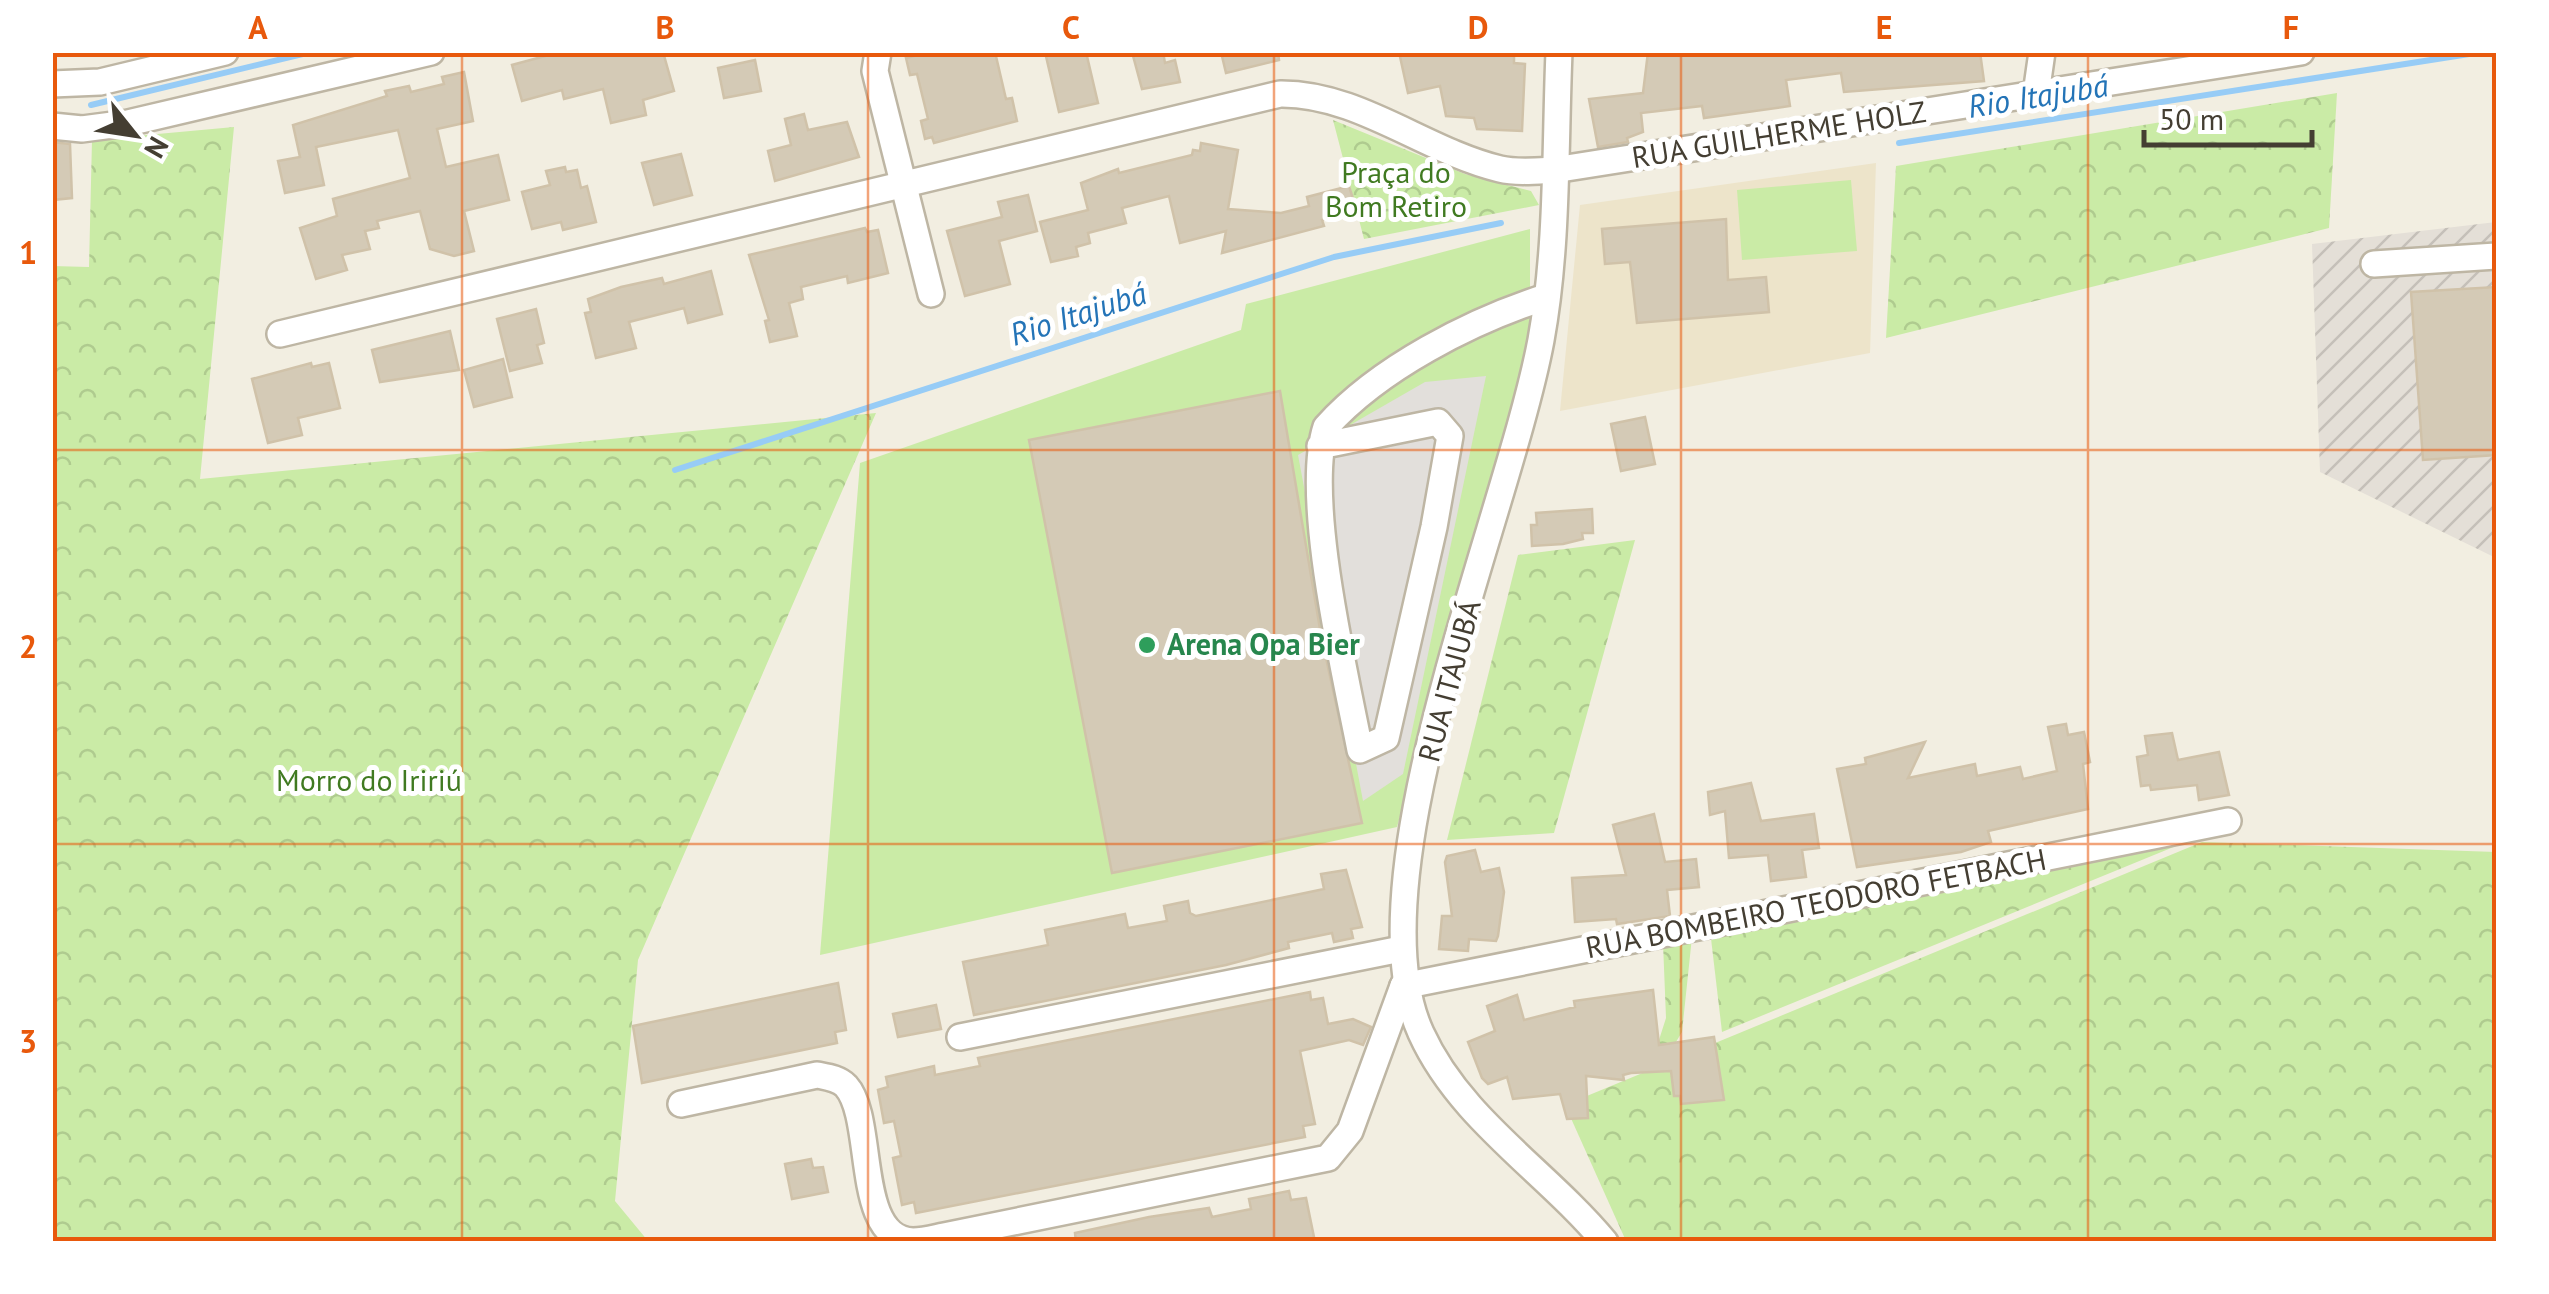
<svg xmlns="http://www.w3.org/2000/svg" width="2549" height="1294" font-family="'PT Sans',sans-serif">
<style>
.industrial{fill:url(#industrial-furrows)}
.education{fill:#ede4ca}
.forest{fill:url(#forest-crowns)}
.pitch{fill:#caeba6}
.parking{fill:#e2dfdb}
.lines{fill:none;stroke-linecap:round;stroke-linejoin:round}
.stream{stroke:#97ccf6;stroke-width:6}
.building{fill:#d4cab6;stroke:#d0c2a9;stroke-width:2.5}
.minor-casing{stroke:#beb6a4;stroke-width:30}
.minor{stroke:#fff;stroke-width:25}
.grid{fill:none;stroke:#e8590c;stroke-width:2.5;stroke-opacity:0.55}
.leisure-dot{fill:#2e9e5b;stroke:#fff;stroke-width:4}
.labels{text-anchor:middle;stroke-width:10;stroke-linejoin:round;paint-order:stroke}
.street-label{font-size:30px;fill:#443e32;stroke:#fff}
.park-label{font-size:30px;fill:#407a21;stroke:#fff}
.leisure-label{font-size:30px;font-weight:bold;fill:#27864d;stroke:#fff;text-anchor:start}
.water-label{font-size:32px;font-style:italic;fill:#2474b7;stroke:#fff}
.neatline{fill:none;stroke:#e8590c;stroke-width:4}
.grid-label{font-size:32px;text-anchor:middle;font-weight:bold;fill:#e8590c}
</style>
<defs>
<pattern id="industrial-furrows" width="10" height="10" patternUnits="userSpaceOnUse" patternTransform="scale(2.5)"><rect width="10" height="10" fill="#e4dfd7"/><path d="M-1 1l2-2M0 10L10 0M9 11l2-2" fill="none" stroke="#c5c0b9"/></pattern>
<pattern id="forest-crowns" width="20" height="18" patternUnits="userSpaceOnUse" patternTransform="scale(2.5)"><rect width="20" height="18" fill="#caeba6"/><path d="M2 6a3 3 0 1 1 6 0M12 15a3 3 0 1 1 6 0" fill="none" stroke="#afcb8f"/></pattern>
</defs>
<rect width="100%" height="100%" fill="#f2eee1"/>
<polygon class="industrial" points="2496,222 2496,558 2320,472 2312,244"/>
<polygon class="education" points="1876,163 1870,353 1560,411 1580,205"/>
<g class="forest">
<polygon points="2337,93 2329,228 1886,338 1896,166"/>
<polygon points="1333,120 1465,174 1531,191 1539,205 1364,239"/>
<polygon points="234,127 200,479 876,413 638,960 615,1201 648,1241 53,1242 52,266 89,267 92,140"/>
<polygon points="1635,540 1554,833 1447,840 1518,555"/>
<polygon points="2202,842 2496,852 2496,1241 1626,1241 1565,1105"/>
<polygon points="2176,846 1722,1032 1710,930"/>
<polygon points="1692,937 1682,1032 1665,1060 1651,1065 1666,1018 1663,943"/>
</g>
<g class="pitch">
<polygon points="1851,180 1857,251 1742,260 1737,190"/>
<polygon points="1530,229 1530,355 1397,827 820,955 860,463 1241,330 1246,304"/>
</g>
<polygon class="parking" points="1486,376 1403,774 1363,801 1298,455 1425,382"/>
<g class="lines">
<g class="stream">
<polyline points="91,105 311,52"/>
<polyline points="1899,143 2482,52"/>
<polyline points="675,470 1334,257 1501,223"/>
</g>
</g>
<g class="building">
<polygon points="560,52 663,52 674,91 643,100 646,115 611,123 603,89 564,99 562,90 522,101 512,65"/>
<polygon points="929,52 995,52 1006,99 1012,98 1017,121 934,143 932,137 925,139 921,121 928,119 917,74 910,75 906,58"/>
<polygon points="1045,52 1086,52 1098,103 1059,112"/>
<polygon points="1132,52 1163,52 1165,63 1175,60 1180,82 1142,89"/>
<polygon points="1221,52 1278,52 1279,60 1226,73"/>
<polygon points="1399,52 1514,52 1514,63 1525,64 1522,131 1477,129 1474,118 1446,116 1440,86 1408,93"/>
<polygon points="1648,52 1837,52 1838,56 1980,52 1984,81 1844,92 1841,73 1786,80 1790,106 1704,118 1702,106 1641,113 1643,132 1627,138 1628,142 1598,147 1589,99 1643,93"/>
<polygon points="755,60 761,91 724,98 718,68"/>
<polygon points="464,72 473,121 437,129 446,167 498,155 509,200 464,211 474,251 454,256 430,249 420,211 377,221 379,228 365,231 370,249 342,255 347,270 316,279 300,228 337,216 333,199 410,178 398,130 316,147 324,185 285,193 278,161 300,157 293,125 387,96 385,91 409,86 411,92 444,84 442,77"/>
<polygon points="804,114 808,130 847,122 859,157 775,181 768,151 791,145 785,119"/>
<polygon points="52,142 70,144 72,198 52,200"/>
<polygon points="1201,143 1238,150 1228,209 1281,213 1309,206 1307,197 1349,186 1357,211 1322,220 1324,226 1222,253 1226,231 1180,243 1169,196 1122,208 1126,223 1088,233 1090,243 1076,247 1078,256 1051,262 1040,222 1088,210 1081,183 1118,169 1119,173 1192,155 1193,150 1200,151"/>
<polygon points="681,154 692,195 654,205 642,163"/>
<polygon points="565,167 566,172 577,170 581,188 587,186 596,222 563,230 561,222 532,229 522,192 550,185 546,171"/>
<polygon points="1028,195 1037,231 999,241 1010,284 965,296 947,231 1002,217 998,202"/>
<polygon points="1726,219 1728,280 1766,277 1769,312 1637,323 1630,262 1605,264 1602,229"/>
<polygon points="865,228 867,232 878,230 888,273 848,283 847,276 801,287 803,299 789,303 797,336 770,342 765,321 769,320 749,255"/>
<polygon points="711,271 722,314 688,323 684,308 629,322 636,348 596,358 585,313 591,312 588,299 621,287 662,278 664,284"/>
<polygon points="2496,287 2496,455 2423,460 2411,292"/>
<polygon points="536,309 544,343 537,345 542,363 510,371 497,319"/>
<polygon points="450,331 459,370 380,382 372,350"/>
<polygon points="503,359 512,397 474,407 464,370"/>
<polygon points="311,363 312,367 329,363 340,408 298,418 302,435 268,443 252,379"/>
<polygon points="1280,391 1321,635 1362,823 1112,873 1029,440"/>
<polygon points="1645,417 1655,464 1621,471 1611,424"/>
<polygon points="1592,509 1593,533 1582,533 1583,539 1563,544 1532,546 1531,525 1537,525 1536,513"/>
<polygon points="2066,724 2068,735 2084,732 2090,762 2083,764 2088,809 1988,831 1991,842 1961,852 1857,867 1837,769 1866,764 1865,758 1925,742 1908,778 1975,764 1977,776 2020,767 2023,779 2057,771 2048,727"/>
<polygon points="2172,733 2178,760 2219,752 2229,795 2199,800 2197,785 2151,790 2150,785 2141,786 2137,757 2148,755 2145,736"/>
<polygon points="1751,783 1761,821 1814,814 1819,848 1802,850 1806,877 1771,881 1768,855 1729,858 1725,811 1710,815 1708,792"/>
<polygon points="1654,814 1665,862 1696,859 1699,887 1667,890 1670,916 1617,924 1616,919 1575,922 1572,878 1626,875 1613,825"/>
<polygon points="1475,850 1481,872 1499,868 1504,892 1498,936 1496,941 1469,939 1468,951 1439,949 1442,916 1452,916 1445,862 1447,856"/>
<polygon points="1346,870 1362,927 1351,929 1353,938 1334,942 1332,933 1288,942 1289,948 1226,965 974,1015 963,962 1048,945 1045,930 1125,914 1128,928 1167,921 1164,906 1188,901 1190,913 1196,916 1324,889 1321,874"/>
<polygon points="838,983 846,1030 835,1032 837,1043 642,1083 633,1026"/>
<polygon points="1653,990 1659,1045 1714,1037 1724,1100 1681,1104 1680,1096 1674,1096 1671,1071 1631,1073 1623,1075 1624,1080 1586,1076 1588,1118 1567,1119 1560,1094 1513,1099 1507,1077 1488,1084 1482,1078 1468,1042 1495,1031 1487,1006 1517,995 1524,1020 1575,1007 1574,1001"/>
<polygon points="1310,992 1311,1000 1323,998 1328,1024 1353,1019 1371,1027 1363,1045 1349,1040 1300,1051 1315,1124 1303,1126 1305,1137 916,1213 914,1202 902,1205 893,1158 901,1156 894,1121 884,1123 878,1090 888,1087 886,1077 934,1066 935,1075 980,1066 978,1058"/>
<polygon points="936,1005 941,1029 898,1037 893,1014"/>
<polygon points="811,1159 813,1168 823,1167 828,1192 792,1199 785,1164"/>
<polygon points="1289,1191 1291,1200 1306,1198 1315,1242 1076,1242 1075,1233 1149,1217 1209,1208 1212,1217 1251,1209 1249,1199"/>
</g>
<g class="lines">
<g class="minor-casing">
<g id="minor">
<polyline points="878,52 875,71 931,294"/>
<path d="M1559 52C1555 147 1558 247 1541 340 1509 512 1350 879 1421 1033 1460 1119 1545 1170 1605 1242"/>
<polyline points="52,84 100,82 225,52"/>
<polyline points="2036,94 2042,52"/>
<polyline points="52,126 82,129 128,123 431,52"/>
<polyline points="2374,264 2496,256"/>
<path d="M280 334 1280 94C1358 93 1425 151 1500 169 1517 173 1536 171 1554 170L2301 52"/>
<path d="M1320 446 1438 422 1450 436 1434 527 1386 738 1360 750C1345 672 1303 497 1326 427 1379 368 1471 321 1546 297"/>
<polyline points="1403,986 2228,821"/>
<polyline points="960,1037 1401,949"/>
<path d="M681 1104 817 1075C827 1077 838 1078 846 1086 876 1119 853 1239 913 1241 923 1241 934 1238 944 1236L1328 1158 1350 1131 1403 986"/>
</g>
</g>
<use href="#minor" class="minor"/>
</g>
<path class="grid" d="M462 52V1242M868 52V1242M1274 52V1242M1681 52V1242M2088 52V1242M52 450H2496M52 844H2496"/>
<circle class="leisure-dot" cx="1147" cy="645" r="10"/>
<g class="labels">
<g class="street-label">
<text transform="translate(1779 135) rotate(-9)" y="10">RUA GUILHERME HOLZ</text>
<text transform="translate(1450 681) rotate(-75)" y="10">RUA ITAJUBÁ</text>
<text transform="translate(1816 904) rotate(-11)" y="10">RUA BOMBEIRO TEODORO FETBACH</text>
</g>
<g class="park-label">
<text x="1396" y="183">Praça do<tspan x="1396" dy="34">Bom Retiro</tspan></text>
<text x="369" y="791">Morro do Iririú</text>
</g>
<g class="leisure-label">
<text x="1167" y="655">Arena Opa Bier</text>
</g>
<g class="water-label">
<text transform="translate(2038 96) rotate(-9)" y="11">Rio Itajubá</text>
<text transform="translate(1078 314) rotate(-18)" y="11">Rio Itajubá</text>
</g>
</g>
<rect width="2549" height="1294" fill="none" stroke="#ffffff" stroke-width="110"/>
<g transform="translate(135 135) rotate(120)" stroke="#ffffff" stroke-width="8" paint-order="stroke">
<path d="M0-8L18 38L0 25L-18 38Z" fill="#443e32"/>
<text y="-15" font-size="28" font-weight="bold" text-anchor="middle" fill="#443e32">N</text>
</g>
<path d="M2144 130v15h168v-15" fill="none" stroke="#443e32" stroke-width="5"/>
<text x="2159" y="130" font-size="30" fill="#443e32" stroke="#ffffff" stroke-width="8" paint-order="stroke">50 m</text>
<rect x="55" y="55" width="2439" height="1184" class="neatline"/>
<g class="grid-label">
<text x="258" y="39">A</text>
<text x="665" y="39">B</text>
<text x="1071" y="39">C</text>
<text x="1478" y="39">D</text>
<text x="1884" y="39">E</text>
<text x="2291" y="39">F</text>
<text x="28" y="264">1</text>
<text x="28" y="658">2</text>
<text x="28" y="1053">3</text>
</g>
</svg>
